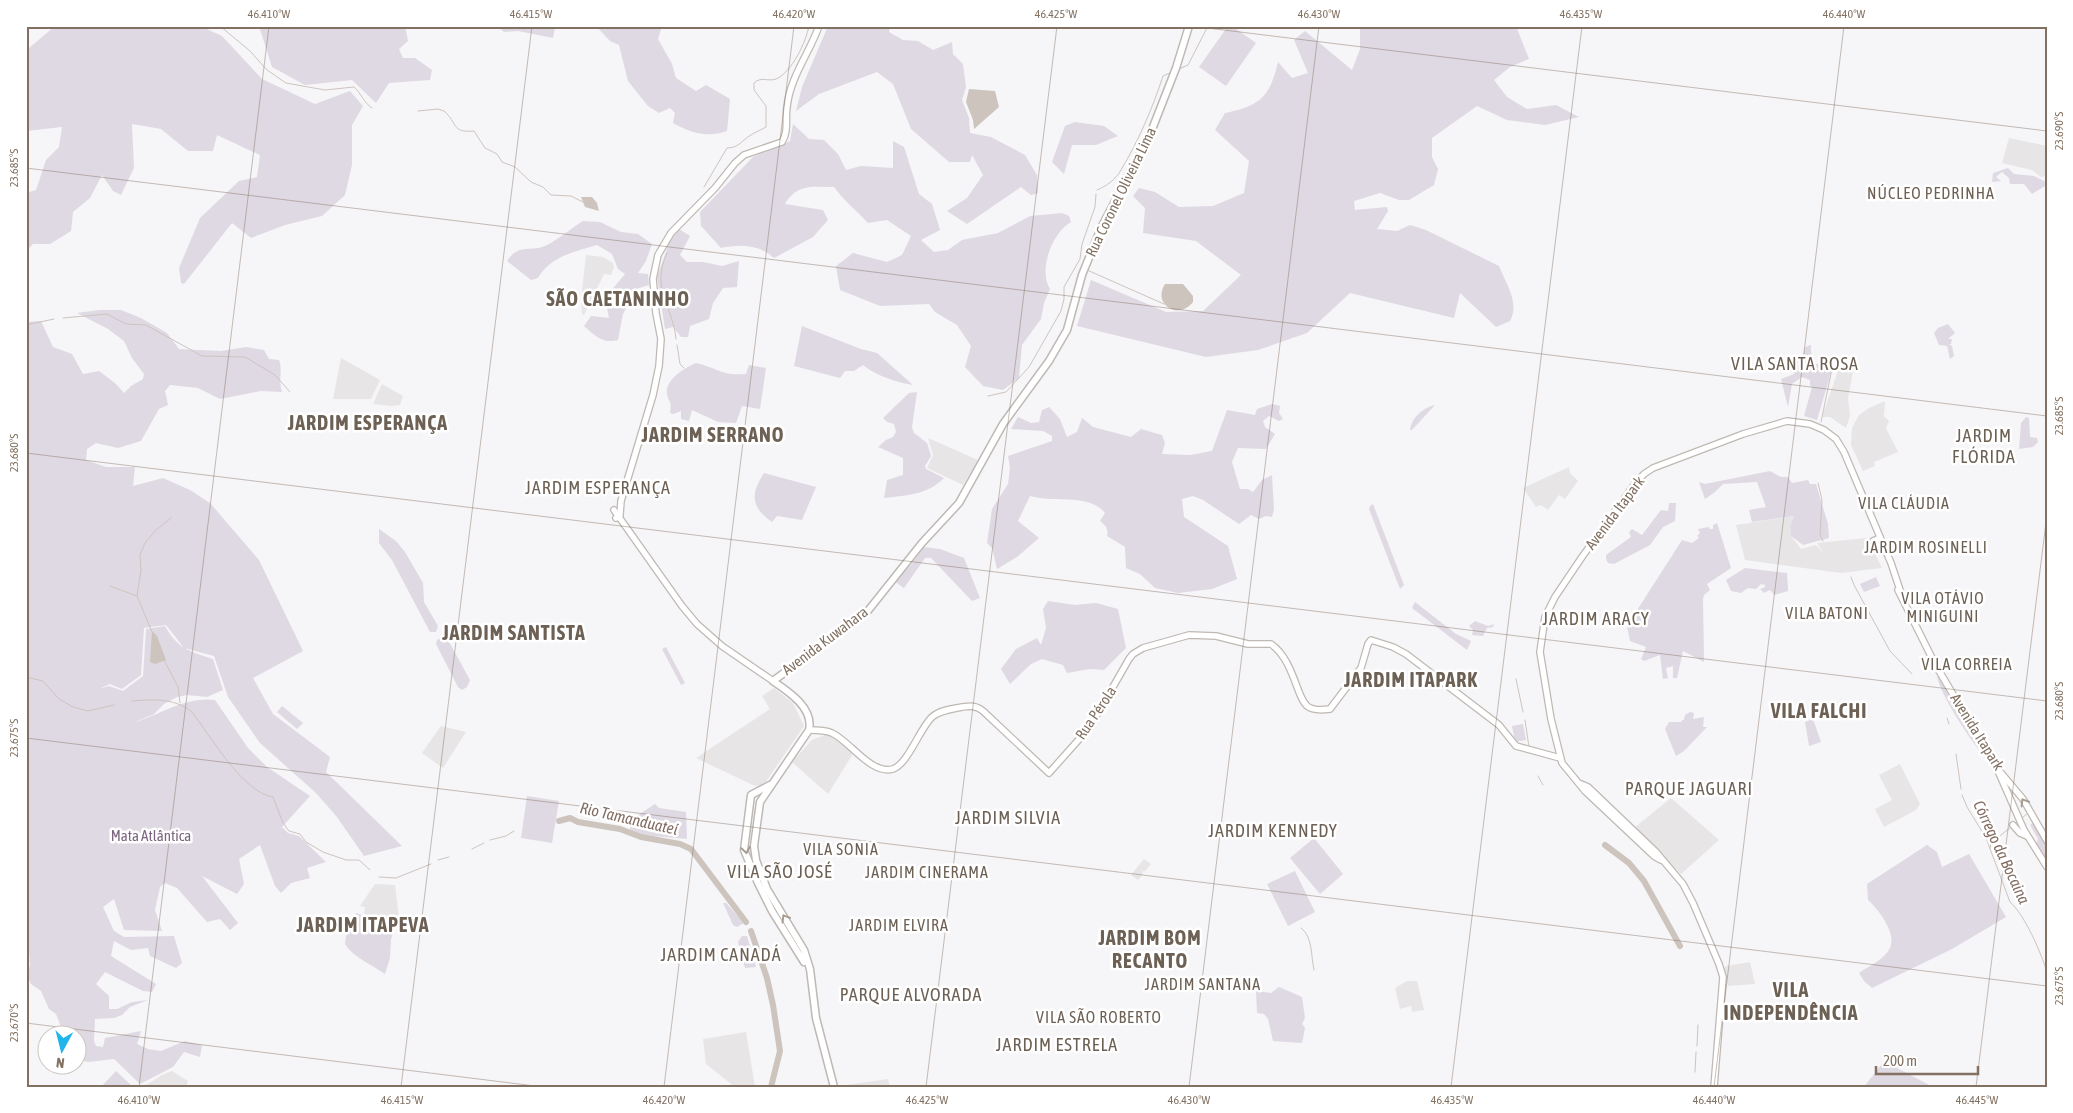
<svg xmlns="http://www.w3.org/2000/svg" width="2073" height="1113" font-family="'Asap Condensed',sans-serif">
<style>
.built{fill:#e7e5e6}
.green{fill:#dfd9e3}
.water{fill:#cec4be}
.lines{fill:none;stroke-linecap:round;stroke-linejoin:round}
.stream{stroke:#cec4be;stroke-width:1}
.river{stroke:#cec4be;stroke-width:6}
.secondary-casing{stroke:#bfb9b3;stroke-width:8}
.primary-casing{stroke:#beb9b4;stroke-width:9}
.secondary{stroke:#fff;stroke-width:5.5}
.primary{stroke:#fff;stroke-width:6}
.oneway{stroke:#a89c91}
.ticks{fill:none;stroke:#827162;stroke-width:1;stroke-opacity:0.45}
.labels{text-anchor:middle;stroke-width:5;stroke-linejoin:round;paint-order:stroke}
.street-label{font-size:15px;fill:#827162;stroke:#fff}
.park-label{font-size:15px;fill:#7b657f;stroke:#fff}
.neighbourhood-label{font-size:16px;letter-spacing:1px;fill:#6d6054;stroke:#fff}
.water-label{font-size:16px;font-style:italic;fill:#836c62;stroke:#fff}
.quarter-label{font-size:18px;letter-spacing:1px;fill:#6d6054;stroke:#fff}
.district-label{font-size:20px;font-weight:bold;letter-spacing:1px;fill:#6d6054;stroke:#fff}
.neatline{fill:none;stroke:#827162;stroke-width:2}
.ticks-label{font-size:12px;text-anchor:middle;fill:#827162}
</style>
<rect width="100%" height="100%" fill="#f6f5f8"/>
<g class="built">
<polygon points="2009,138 2047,146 2047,176 2041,177 2032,170 2002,163"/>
<polygon points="586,255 603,257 613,263 614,267 611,275 604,274 584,315 582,314 581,300"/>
<polygon points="341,358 380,380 371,399 333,399"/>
<polygon points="1840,365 1853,371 1848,398 1850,416 1846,428 1830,417 1822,417"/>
<polygon points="382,384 403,396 400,405 391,406 373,404"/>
<polygon points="1885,401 1884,416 1889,421 1886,428 1898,452 1874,462 1875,466 1863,471 1851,445 1852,428 1859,415 1869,408"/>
<polygon points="928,438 978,460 963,485 927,468 933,455"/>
<polygon points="1569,467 1570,473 1578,481 1565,499 1559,495 1548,510 1541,505 1536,507 1523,488"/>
<polygon points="1794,516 1790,526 1791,536 1801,549 1816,545 1824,554 1817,543 1867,538 1882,568 1841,573 1745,560 1736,525"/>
<polygon points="774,688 793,703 804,726 765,783 759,786 753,785 696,758 770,709 762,696"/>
<polygon points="441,726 466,732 443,768 422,753"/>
<polygon points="825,735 835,738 854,752 828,794 792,762 812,740"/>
<polygon points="1900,764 1920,804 1916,810 1884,827 1875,809 1892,800 1879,775"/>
<polygon points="1671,798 1719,840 1681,874 1634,828"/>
<polygon points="1144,859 1151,864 1144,872 1141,870 1143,874 1138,880 1131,875"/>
<polygon points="375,884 395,885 399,918 392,920 379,919 364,914 365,907 360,906"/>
<polygon points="1750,962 1755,984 1728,986 1724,969 1726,966"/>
<polygon points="1407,981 1417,981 1424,1010 1412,1012 1411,1006 1400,1009 1395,988"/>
<polygon points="746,1032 755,1087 735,1087 706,1064 703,1039"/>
<polygon points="172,1071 188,1081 186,1087 143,1087 162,1075"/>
<polygon points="888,1079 890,1087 839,1086"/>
</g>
<g class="green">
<polygon points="55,26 200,26 222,36 262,79 315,104 350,91 363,106 352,125 352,165 345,195 322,216 285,225 251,238 232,223 184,284 181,283 179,268 200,218 239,181 257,177 260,155 217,135 213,151 188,151 161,129 132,124 134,168 121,195 113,191 102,175 90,198 73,212 71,231 50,244 33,244 26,251 26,193 36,190 46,160 59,147 62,127 26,131 26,52 29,48"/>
<polygon points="259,26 405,26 408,41 399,49 403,58 415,58 432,70 430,80 389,83 376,103 352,80 305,85 272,67"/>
<polygon points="497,26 555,26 555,27 553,38 518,31 504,32"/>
<path d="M596 26H662L658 39 672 64 676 78 696 91 706 85 730 99 727 131C707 138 691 133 673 123L675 113 670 108 659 113 648 106 628 81 619 45 610 41Z"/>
<polygon points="828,26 890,26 889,32 903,40 918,41 933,50 952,42 953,54 963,64 966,87 962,100 969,118 970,133 991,137 1025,155 1037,175 1038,193 1031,195 1021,187 967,224 947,211 967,198 983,175 972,155 970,162 949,162 911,129 893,84 877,72 819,94 796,111 802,87"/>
<polygon points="1228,26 1232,26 1256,43 1226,86 1199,67"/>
<path d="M1360 26H1516L1529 59 1510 67 1494 80 1507 97 1527 109 1556 105 1579 117 1545 125 1507 120 1477 106 1432 138V157L1438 169 1434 185 1409 200H1399L1380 193 1354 201 1355 210 1387 207 1388 211 1377 229 1397 231 1410 225 1426 230 1499 266C1506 284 1520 303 1510 321L1496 327 1460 293 1454 318 1350 293 1307 333 1258 350 1206 357 1077 326 1091 280 1166 312 1203 311 1241 275 1196 241 1143 233 1145 208 1133 196 1139 188 1155 192 1179 207 1213 206 1244 193 1249 161 1215 130 1225 113C1260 106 1270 97 1278 62L1292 78 1308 73 1294 40 1305 31 1352 70 1360 49Z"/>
<polygon points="1075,122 1104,126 1118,136 1096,145 1072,145 1064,174 1052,162 1065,126"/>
<path d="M793 124 809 139 824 140 838 154 846 170 861 166 893 168V141L904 147 919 194 932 204 940 230 921 240 934 252 948 250 962 240 998 233 1030 216 1062 213 1069 216 1071 222C1052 233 1038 270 1050 289L1044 303 1041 319 1022 345 1019 378 1003 390 983 386 965 367 971 346 957 325 935 312 929 304 880 306 840 290 836 266 853 253 887 262 902 255 911 236 887 220 868 223C856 210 844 201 834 187 813 187 797 183 785 204L823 210 828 220 813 237 774 258C759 244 739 244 721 248L701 226 700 212 753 157 790 141Z"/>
<polygon points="2008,168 2014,174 2034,176 2046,182 2045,186 2032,194 2024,184 2010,184 2009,178 2002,172 1996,177 2001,181 1992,182 1993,173"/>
<path d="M583 221 600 222 621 232 638 234 652 244 646 261 638 273 648 274 649 285 636 289 623 314 618 340C603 344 595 336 584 326L591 316 609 318 605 298 625 274 618 269 612 254 597 245C574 252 551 256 538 278L531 280 507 261C516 247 524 250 538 248 550 247 571 228 583 221Z"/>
<polygon points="679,229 690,236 680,255 687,262 703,262 722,266 739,261 737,287 723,288 713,303 709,319 690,326 688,337 681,337 673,327 665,329 657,277 670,241"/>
<path d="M99 310H121L141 318 167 333 179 349 221 351 246 347 264 350 269 359 279 360C283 370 278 379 282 392L261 391 220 399 198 388 170 385 165 391 168 405 159 409 141 441 118 448 96 443 87 449 86 460 106 467H135L133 486 163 478 190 490 210 503 259 560 303 651 253 678 273 714 330 757 326 772 402 846 364 856 337 817 316 793 260 743 228 697 214 656 184 648 166 625 144 628 141 675 122 689 110 684 99 689 109 686 123 691 143 676 146 629 165 626C178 649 189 651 213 659L223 690 207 697 187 695 177 697 164 704 154 714 135 722C161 714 187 696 215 700L248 748 267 767 310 796 282 827 288 833 299 836 326 862 307 868 310 878 291 883 281 893 275 886 260 845 239 859 244 884 237 894 202 876 238 923 230 930 220 919 207 922 177 888 165 883 160 887 155 910 162 931 124 930 114 899 103 907 114 931 124 937 174 936 182 963 176 968 150 956 148 948 131 950 114 941 111 956 156 984 152 992 143 991 105 972 96 984 109 996V1009H117L132 1002 148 1000 130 1007 122 1015 114 1018 95 1019 94 1041 96 1046 103 1047 105 1038 141 1031 137 1044 148 1049 161 1051 185 1041 202 1045 200 1057 184 1052 173 1067 140 1084 114 1059 88 1062 78 1059V1036L64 1035 56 1014 49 1009 41 991 31 984 27 976 30 965 28 935H26V322L41 321 53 347 72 354 83 374 99 371 115 383 124 393 131 386 143 379 144 374 132 358 124 341 108 329 77 313Z"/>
<polygon points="1948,324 1955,333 1948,339 1952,339 1951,344 1949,344 1952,346 1954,356 1950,359 1947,346 1939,345 1934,333 1938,328"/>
<path d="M802 326 861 349 877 353 913 385C896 382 876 376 863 365L854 371H845L840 378 794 366Z"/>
<path d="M1811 345C1810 352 1813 357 1813 365L1835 359 1817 420 1804 416 1812 387 1810 385V380L1802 377 1792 384 1788 407 1781 379 1794 374 1790 365 1803 356 1805 347Z"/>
<path d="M696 363C718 368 721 376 746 374L749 365 766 368 760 409 742 406 736 423 718 422 692 410 689 421 681 419V411L673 414 670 413C672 399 669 404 667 394 665 379 685 368 696 363Z"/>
<path d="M917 392 912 427 914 433 927 443 931 456 925 466 926 469 944 478C927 495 908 495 884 498L887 480 903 475V458L878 447 886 440 893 437 896 432 894 424 887 422 883 418 909 393Z"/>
<path d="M1272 404 1280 406 1279 413 1283 419 1279 421 1269 416 1263 421 1265 427 1275 434 1266 449 1238 448 1232 462 1240 489H1248L1253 492 1262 480 1272 475 1274 510 1272 517 1266 516 1259 519 1251 515 1239 524 1203 500 1193 496 1182 499 1184 517 1228 546 1237 579 1212 589 1178 593 1155 588 1140 574 1126 568 1125 547 1107 536C1109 529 1105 525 1100 521L1105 513C1089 493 1053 503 1030 496L1018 521 1039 538 1017 557 997 569 992 548 987 543 992 509 1008 484 1010 467 1008 456 1052 441V436L1043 431 1011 429 1018 417 1031 423 1039 422 1042 410 1049 407 1060 419 1067 437 1077 432 1082 418 1093 427 1131 437 1141 429 1162 435 1165 443 1162 454 1190 455 1212 451 1227 410 1255 415 1257 409Z"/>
<path d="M1435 405 1412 430H1410C1411 418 1424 407 1435 405Z"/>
<polygon points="2026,417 2029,418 2030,437 2037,438 2038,442 2033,447 2019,449 2021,423"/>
<polygon points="1770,471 1781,477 1788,477 1792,483 1808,480 1810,484 1816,484 1828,524 1829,538 1803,545 1791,536 1790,526 1794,516 1752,522 1749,510 1766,507 1757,482 1723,484 1715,492 1705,499 1699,482 1705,484"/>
<path d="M764 473 816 487 802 520 777 516 772 522C751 507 750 495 764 473Z"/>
<polygon points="1669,503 1676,503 1675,521 1663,527 1650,545 1614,564 1608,563 1606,559 1606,555 1631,537 1629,532 1632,529 1642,535 1661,510 1668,511"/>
<polygon points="1373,504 1404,585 1400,589 1369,509 1370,506"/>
<polygon points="1717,523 1731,568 1707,584 1710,590 1704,595 1703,599 1704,662 1683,651 1677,678 1673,678 1673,666 1666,668 1668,678 1663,679 1660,655 1644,661 1641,659 1646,647 1630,641 1627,626 1682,540 1692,543 1699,538 1697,536 1700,533 1698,529 1709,527 1710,529 1713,529 1713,525"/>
<polygon points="379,529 396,541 405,552 423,583 424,602 438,626 436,632 430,632 392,560 379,543"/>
<polygon points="924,547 940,549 964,558 980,598 972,601 931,558 925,558 904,588 894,581 911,565"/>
<polygon points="1745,568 1787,573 1788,591 1774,595 1770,590 1764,593 1760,589 1765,587 1765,585 1761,584 1756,589 1748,588 1741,593 1731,591 1726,580"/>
<polygon points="1876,577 1880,586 1864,592 1860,584"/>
<polygon points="1048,601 1075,605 1096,603 1118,609 1126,648 1104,670 1090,669 1067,673 1063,665 1042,659 1031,664 1010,684 1001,669 1016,649 1037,638 1041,645 1046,628 1043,609"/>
<polygon points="1415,602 1456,634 1471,641 1467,650 1412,608"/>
<polygon points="1475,621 1488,626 1494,624 1493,627 1487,628 1483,636 1472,635 1473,630 1469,626"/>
<polygon points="444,636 447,638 470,680 467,687 462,690 458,687 436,644 437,640"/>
<polygon points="666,647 685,683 681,685 662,649"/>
<path d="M1937 675 1986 758C1973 745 1938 692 1937 675Z"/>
<polygon points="282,706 303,723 297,729 277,712"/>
<polygon points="1690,712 1694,713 1693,719 1704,717 1703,727 1707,727 1684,751 1676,756 1665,729 1669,722 1681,722 1682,720 1684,720 1685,715"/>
<polygon points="1813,719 1821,742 1809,746 1805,722"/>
<polygon points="1523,724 1526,740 1515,742 1512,726"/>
<polygon points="527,796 559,801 552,843 521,838"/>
<polygon points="655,804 659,808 686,812 687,839 631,834 629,821"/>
<polygon points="2034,822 2047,846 2047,862 2036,844 2038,839 2030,825"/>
<polygon points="1314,838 1343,874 1320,894 1290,858"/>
<path d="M1927 845 1937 852 1942 867 1969 854 2006 917 1952 949 1872 988 1864 981 1859 973C1869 966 1885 959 1890 948 1897 933 1878 909 1868 900L1867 884Z"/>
<polygon points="1295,871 1315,912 1288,926 1267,884"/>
<polygon points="723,903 726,903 744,923 737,927 733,925"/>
<path d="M356 913 375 920 397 922 391 939 390 958 385 974C371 964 354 958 345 944L346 936Z"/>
<polygon points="742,936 747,936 756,967 745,968 738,942"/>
<polygon points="1279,987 1302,997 1305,1018 1302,1024 1305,1028 1302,1043 1273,1041 1268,1019 1264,1014 1257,1013 1256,991 1271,993"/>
<polygon points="1884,1061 1933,1087 1864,1087"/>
<polygon points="116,1071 133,1087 101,1087"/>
</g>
<g class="water">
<polygon points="969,89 995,91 999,107 974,129 973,120 966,102"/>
<polygon points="581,197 592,197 597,203 599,211 585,207"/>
<path d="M1165 284H1183L1193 296V302C1178 321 1152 304 1165 284Z"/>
<polygon points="152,631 157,636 166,660 155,664 150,662"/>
</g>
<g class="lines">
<g class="stream">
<path d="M220 26 250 51 267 70 286 83 325 90 354 87C361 93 364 103 372 108"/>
<polyline points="1179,69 1188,65 1208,26"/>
<path d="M418 111 438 109 444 111C458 123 451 133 474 131L485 148 497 154 502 162 515 167 531 182 543 187 551 195 571 196 583 202"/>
<path d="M704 187 727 148C739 148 742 140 751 135 755 132 761 130 766 127V106L754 90V83C761 76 768 82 776 79 792 72 806 42 809 26"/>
<path d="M1097 190C1107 186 1116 179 1121 170 1138 142 1153 107 1163 76L1172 72"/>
<path d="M667 253C650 290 673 305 676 339"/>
<polyline points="1087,270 1164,304"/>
<polyline points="63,318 107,314 126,324 146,325 202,356 245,357 275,375 290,392"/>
<polyline points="26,325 54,319"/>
<polyline points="677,345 680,364 684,368"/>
<polyline points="988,396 1006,392 1029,367 1061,311 1064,299 1064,287 1080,259 1082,244 1095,207 1096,194"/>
<polyline points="1821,422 1833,364"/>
<polyline points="1818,483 1822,500 1820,535 1823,541"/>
<polyline points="1851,577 1854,585 1890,651 1912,674"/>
<polyline points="110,586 137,596"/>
<polyline points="152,632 137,596 141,570 140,555 145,543 156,530 171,518"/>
<polyline points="164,660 178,687 180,703"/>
<polyline points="26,677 43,681 59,699 73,707 88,711 114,705"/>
<polyline points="1516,679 1523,712"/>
<path d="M132 701C153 699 173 698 191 711 211 736 242 792 273 797L283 823 289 831 300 834 306 842 323 852 346 860H359L370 870"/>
<polyline points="1947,718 1949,724"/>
<polyline points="1525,720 1529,747"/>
<polyline points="1956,754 1961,789"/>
<polyline points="1538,776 1543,785"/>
<path d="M1962 795 1967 807 1986 838 2010 902C2025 915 2041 953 2047 972"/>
<polyline points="2022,818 2028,813"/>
<polyline points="490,840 506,836 514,831"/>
<polyline points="1990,848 1991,843 2011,827"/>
<polyline points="472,849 484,843"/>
<polyline points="438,860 449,857"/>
<polyline points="379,877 396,878 431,864"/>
<path d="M1301 928C1313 936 1311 958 1314 970"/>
<polyline points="1697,1046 1698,1025"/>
<polyline points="1695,1072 1696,1052"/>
</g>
<g class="river">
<polyline points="559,821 570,818 578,822 620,829 641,837 680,844 691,849 746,922"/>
<polyline points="1605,845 1629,863 1644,881 1680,946"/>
<polyline points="751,931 767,978 773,1005 780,1051 771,1087"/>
</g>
<g class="secondary-casing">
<g id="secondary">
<polyline points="614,510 682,606 697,624 722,646 773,681"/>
<path d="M616 518 620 515 621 501 653 395 659 366 661 339 656 313 653 279 658 255 671 233 715 188 735 163 744 155 782 142C789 131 785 119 787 107 790 77 809 54 819 26"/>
<polyline points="1873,541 1880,538"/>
<polyline points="1898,590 1935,664 1996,767 2023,799 2047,841"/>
<path d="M809 730C817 730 825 730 832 733 851 742 871 775 893 769 908 764 920 728 932 717 940 710 952 709 962 707 970 706 976 705 983 711L1049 773 1090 727 1129 659 1133 654 1143 648 1189 635 1216 636 1248 644H1271C1286 654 1293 676 1299 692 1301 697 1303 702 1307 706 1313 711 1323 710 1330 709L1361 668 1368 644 1371 640 1393 647 1406 654 1499 725 1516 746 1560 758"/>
<polyline points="1998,771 2024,830 2047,867"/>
<polyline points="1581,784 1588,787 1656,852 1683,884 1693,903 1719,964 1723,977 1714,1087"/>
<polyline points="2013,825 2020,833 2027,836"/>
<polyline points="1661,860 1654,856 1585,791 1562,763 1551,719 1540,652 1545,617 1555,597 1582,557 1634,485 1644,474 1653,468 1743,434 1787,421 1810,424 1824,430 1836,439 1844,452 1891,563 1901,593"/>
</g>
</g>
<g class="primary-casing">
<g id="primary">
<polyline points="770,785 751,795 744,850 758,883 772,911 804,962"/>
<path d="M834 1087 816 1018 810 969 804 950 767 889 756 860 754 846 760 802 809 730C814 708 788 691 773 681L867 612 922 543 959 503 1003 424 1049 361 1067 330 1082 275 1101 228 1151 132 1176 68 1189 26"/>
</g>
</g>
<use href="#secondary" class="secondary"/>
<use href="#primary" class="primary"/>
</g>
<defs><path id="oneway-chevron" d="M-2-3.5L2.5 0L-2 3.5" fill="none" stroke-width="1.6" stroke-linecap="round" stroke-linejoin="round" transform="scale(1.25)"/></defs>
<g class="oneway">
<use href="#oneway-chevron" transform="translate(2024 802) rotate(-122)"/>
<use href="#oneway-chevron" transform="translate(746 850) rotate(81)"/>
<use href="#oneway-chevron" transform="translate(785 918) rotate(-121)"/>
</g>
<path class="ticks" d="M1191 26 2047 131M26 168 2047 416M26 453 2047 701M26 738 2047 986M26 1023 543 1087M139 1087 269 26M401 1087 532 26M664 1087 794 26M926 1087 1057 26M1189 1087 1319 26M1451 1087 1582 26M1714 1087 1844 26M1976 1087 2047 514"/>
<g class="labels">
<g class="street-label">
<text transform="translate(1121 192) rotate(-64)" y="5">Rua Coronel Oliveira Lima</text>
<text transform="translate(1615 513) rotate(-53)" y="5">Avenida Itapark</text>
<text transform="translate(825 641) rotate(-37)" y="5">Avenida Kuwahara</text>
<text transform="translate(1096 713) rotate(-56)" y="5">Rua Pérola</text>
<text transform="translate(1977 732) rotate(58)" y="5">Avenida Itapark</text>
</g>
<g class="park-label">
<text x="151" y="841">Mata Atlântica</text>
</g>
<g class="neighbourhood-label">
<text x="1931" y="199">NÚCLEO PEDRINHA</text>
<text x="1904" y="509">VILA CLÁUDIA</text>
<text x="1926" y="553">JARDIM ROSINELLI</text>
<text x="1943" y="604">VILA OTÁVIO<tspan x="1943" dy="18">MINIGUINI</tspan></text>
<text x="1827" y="619">VILA BATONI</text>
<text x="1967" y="670">VILA CORREIA</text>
<text x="841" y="855">VILA SONIA</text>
<text x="927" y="878">JARDIM CINERAMA</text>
<text x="899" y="931">JARDIM ELVIRA</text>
<text x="1203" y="990">JARDIM SANTANA</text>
<text x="1099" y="1023">VILA SÃO ROBERTO</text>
</g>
<g class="water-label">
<text transform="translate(629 818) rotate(13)" y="6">Rio Tamanduateí</text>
<text transform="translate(2002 852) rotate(65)" y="6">Córrego da Bocaina</text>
</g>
<g class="quarter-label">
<text x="1795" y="370">VILA SANTA ROSA</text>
<text x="1984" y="442">JARDIM<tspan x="1984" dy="21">FLÓRIDA</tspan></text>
<text x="598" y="494">JARDIM ESPERANÇA</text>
<text x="1596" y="625">JARDIM ARACY</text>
<text x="1689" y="795">PARQUE JAGUARI</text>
<text x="1008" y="824">JARDIM SILVIA</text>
<text x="1273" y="837">JARDIM KENNEDY</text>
<text x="780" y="878">VILA SÃO JOSÉ</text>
<text x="721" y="961">JARDIM CANADÁ</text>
<text x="911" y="1001">PARQUE ALVORADA</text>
<text x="1057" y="1051">JARDIM ESTRELA</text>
</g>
<g class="district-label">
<text x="618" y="306">SÃO CAETANINHO</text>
<text x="368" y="430">JARDIM ESPERANÇA</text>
<text x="713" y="442">JARDIM SERRANO</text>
<text x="514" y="640">JARDIM SANTISTA</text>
<text x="1411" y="687">JARDIM ITAPARK</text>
<text x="1819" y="718">VILA FALCHI</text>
<text x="363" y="932">JARDIM ITAPEVA</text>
<text x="1150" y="945">JARDIM BOM<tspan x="1150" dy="23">RECANTO</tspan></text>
<text x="1791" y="997">VILA<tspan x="1791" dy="23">INDEPENDÊNCIA</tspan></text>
</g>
</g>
<rect width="2073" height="1113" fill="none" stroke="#ffffff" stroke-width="55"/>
<g transform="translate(62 1050) rotate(187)"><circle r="24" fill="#ffffff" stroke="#cdc6c0"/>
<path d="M0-4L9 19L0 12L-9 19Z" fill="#21b5ec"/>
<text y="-8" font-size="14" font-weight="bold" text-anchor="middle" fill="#827162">N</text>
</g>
<path d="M1876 1066v8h102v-8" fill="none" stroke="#827162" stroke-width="2.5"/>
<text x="1883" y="1066" font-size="15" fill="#827162" stroke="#ffffff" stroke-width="4" paint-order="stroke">200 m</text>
<rect x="28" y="28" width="2018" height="1058" class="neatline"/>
<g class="ticks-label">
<text x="269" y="18">46.410°W</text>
<text x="531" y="18">46.415°W</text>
<text x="794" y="18">46.420°W</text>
<text x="1056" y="18">46.425°W</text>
<text x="1319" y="18">46.430°W</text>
<text x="1581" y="18">46.435°W</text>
<text x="1844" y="18">46.440°W</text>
<text transform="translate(2059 131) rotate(-90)" y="4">23.690°S</text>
<text transform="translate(14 168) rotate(-90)" y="4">23.685°S</text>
<text transform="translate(2059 416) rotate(-90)" y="4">23.685°S</text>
<text transform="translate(14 453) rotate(-90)" y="4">23.680°S</text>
<text transform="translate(2059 701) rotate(-90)" y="4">23.680°S</text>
<text transform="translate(14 738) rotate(-90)" y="4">23.675°S</text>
<text transform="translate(2059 986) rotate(-90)" y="4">23.675°S</text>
<text transform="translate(14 1023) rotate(-90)" y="4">23.670°S</text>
<text x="139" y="1104">46.410°W</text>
<text x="402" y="1104">46.415°W</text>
<text x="664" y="1104">46.420°W</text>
<text x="927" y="1104">46.425°W</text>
<text x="1189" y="1104">46.430°W</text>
<text x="1452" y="1104">46.435°W</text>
<text x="1714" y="1104">46.440°W</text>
<text x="1977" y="1104">46.445°W</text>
</g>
</svg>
